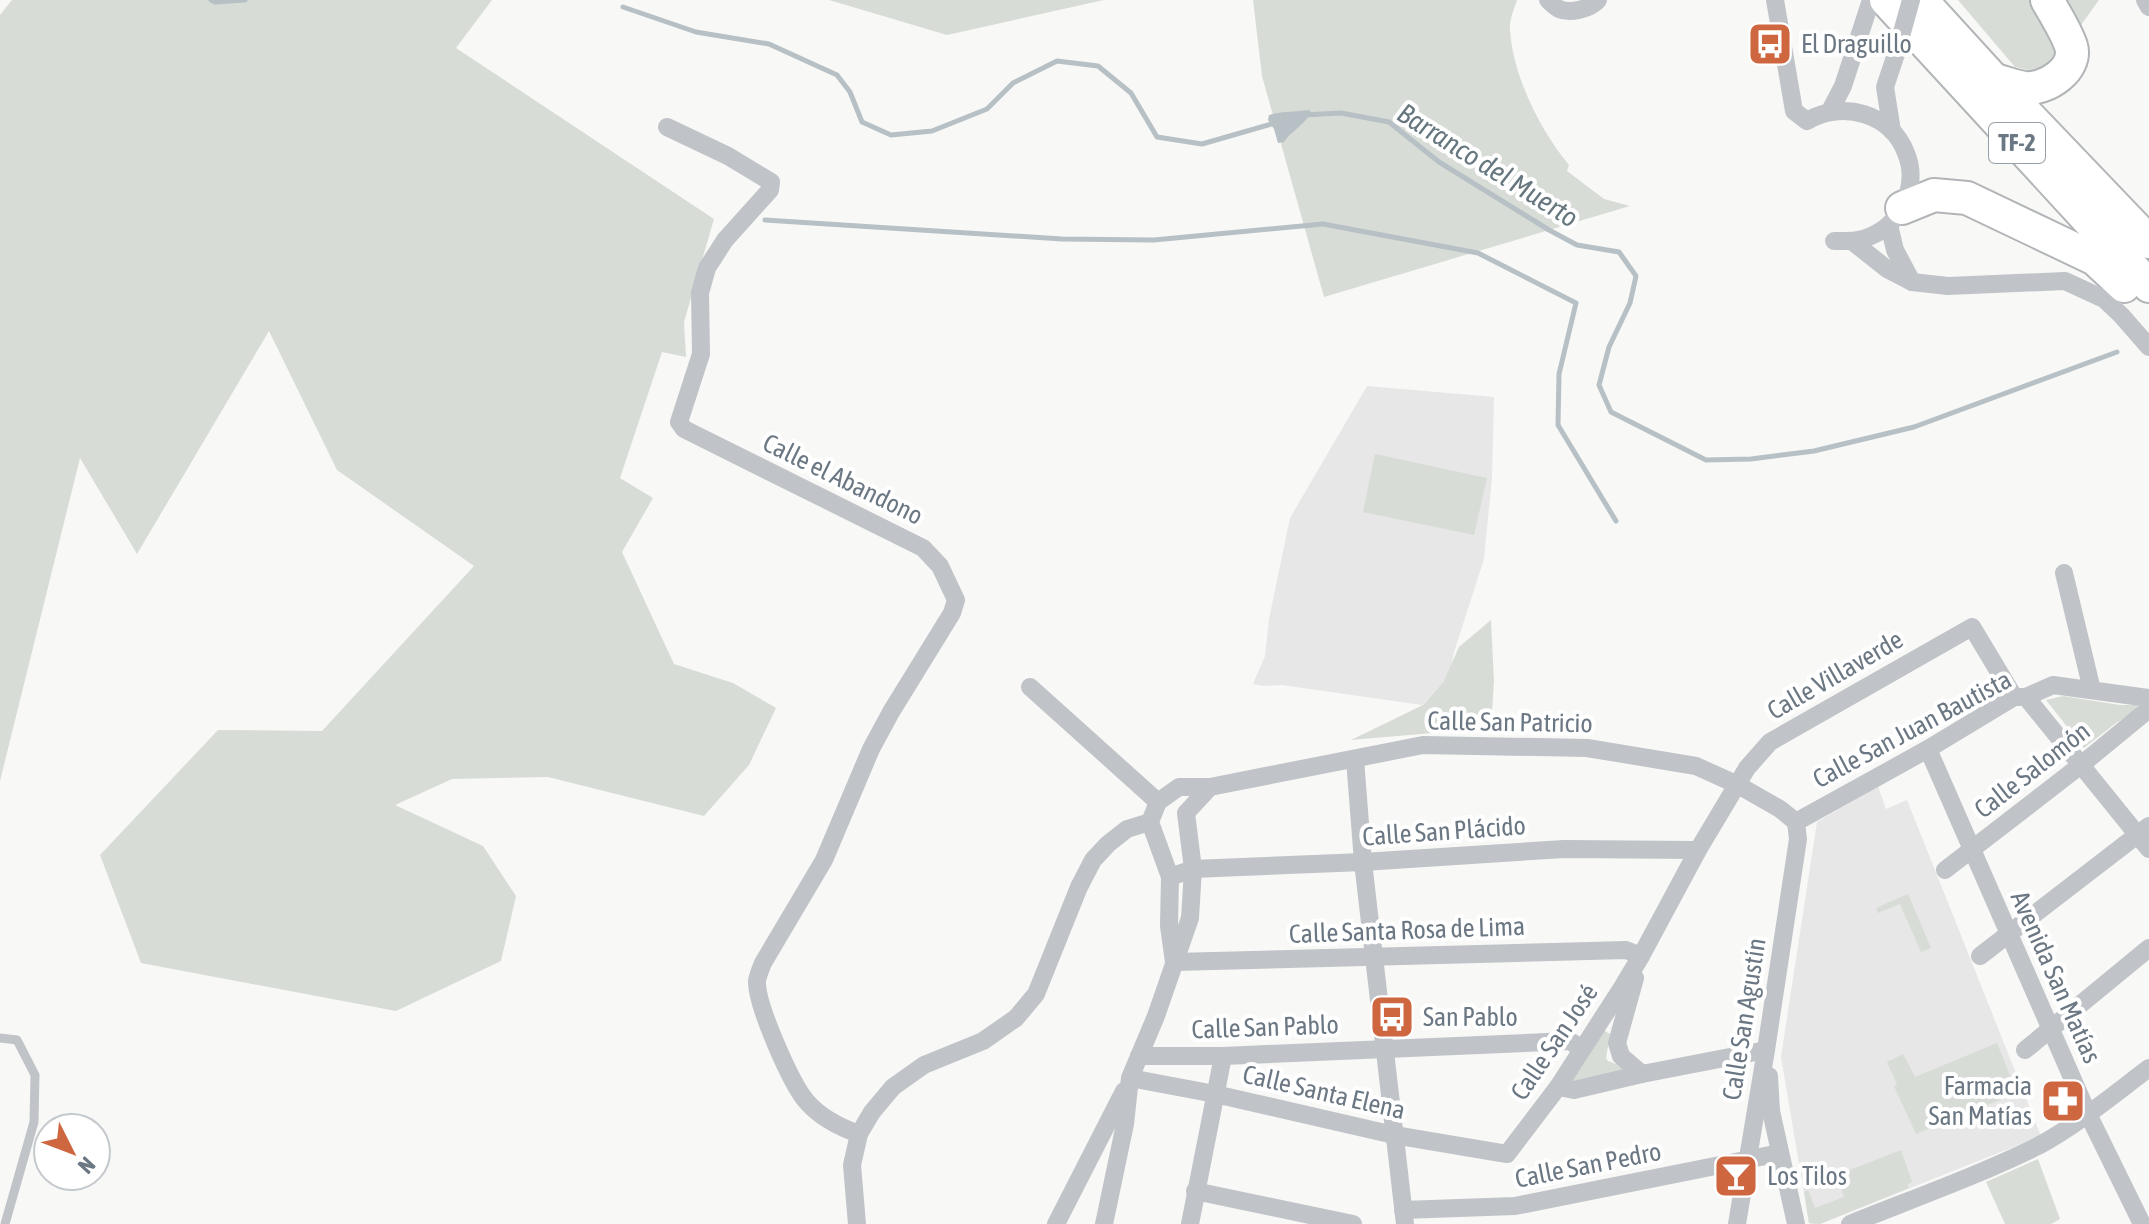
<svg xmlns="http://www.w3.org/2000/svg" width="2149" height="1224" font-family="'Asap Condensed',sans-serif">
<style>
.built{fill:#e6e7e6}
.green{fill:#d8dcd6}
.water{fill:#b7c0c5}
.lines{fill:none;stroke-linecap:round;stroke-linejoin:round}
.stream{stroke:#b7c0c5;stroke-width:5}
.highway-casing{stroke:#b2b5b8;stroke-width:36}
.lane{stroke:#c0c3c7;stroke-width:9}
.street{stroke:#c0c3c7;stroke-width:18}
.highway{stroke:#fff;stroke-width:32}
.street-bridge{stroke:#c0c3c7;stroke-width:18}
.labels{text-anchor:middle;stroke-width:8;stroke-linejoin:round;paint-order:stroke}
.shield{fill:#fff;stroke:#97a0a8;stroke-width:2}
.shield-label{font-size:24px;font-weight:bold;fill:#6b7783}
.poi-label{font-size:26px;fill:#6b7783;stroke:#fff;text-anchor:start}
.street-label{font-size:26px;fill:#6b7783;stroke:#fff}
.water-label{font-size:28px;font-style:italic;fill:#67777f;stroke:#fff}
</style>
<rect width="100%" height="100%" fill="#f8f8f6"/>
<g class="built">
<polygon points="1367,386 1494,397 1492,477 1484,559 1454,652 1451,669 1444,681 1422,705 1282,685 1263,686 1253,684 1265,656 1269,619 1290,518"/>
<polygon points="1878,786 1886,809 1907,800 2041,1136 1820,1224 1812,1224 1809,1223 1781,1057 1817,822"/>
</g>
<g class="green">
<polygon points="12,0 492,0 456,48 714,219 684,322 686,357 662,352 620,478 653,498 622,552 674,664 733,683 776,708 749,765 704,816 548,777 452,779 395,805 483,846 516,896 501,961 396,1011 141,963 100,855 218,730 322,731 474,566 337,470 269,331 137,554 80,458 0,781 0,15"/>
<polygon points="829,0 1104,0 947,35"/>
<path d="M1253 0H1517C1514 9 1509 21 1510 30 1513 76 1540 130 1569 165L1567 171 1604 199 1630 206 1324 297 1262 76Z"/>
<polygon points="1958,0 2099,0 2046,74 2015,67"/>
<polygon points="1375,454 1487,478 1474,535 1363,512"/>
<polygon points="1491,620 1494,681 1491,728 1351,740 1423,705 1444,681 1459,647"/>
<polygon points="2063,696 2120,705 2137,705 2138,710 2116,723 2084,748 2046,700"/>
<polygon points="1908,894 1931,948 1921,952 1900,904 1878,913 1876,908"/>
<polygon points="1603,1030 1610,1034 1606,1058 1608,1061 1622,1066 1622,1073 1574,1085 1572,1079"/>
<polygon points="1997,1043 2017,1093 1916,1134 1894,1086 1897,1084 1887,1062 1903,1054 1915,1077"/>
<polygon points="1901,1150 1912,1182 1907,1185 1909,1188 1820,1224 1809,1223 1804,1192 1808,1190 1815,1208 1844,1197 1837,1175"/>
<polygon points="2038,1159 2060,1219 2051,1224 2005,1224 1986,1182"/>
</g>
<path class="water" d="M1309 110 1311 112C1305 125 1292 130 1284 142L1278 143 1274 129 1268 120 1269 115C1282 111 1295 112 1309 110Z"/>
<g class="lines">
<g class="stream">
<polyline points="211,0 215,2 245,0"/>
<polyline points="623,7 696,32 769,44 837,75 850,92 862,122 891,135 932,131 987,109 1013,83 1057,61 1098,66 1131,93 1157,137 1202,144 1275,123"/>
<polyline points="1304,115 1341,113 1389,122 1439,162 1549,230 1577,245 1619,252 1636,276 1630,303 1609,347 1599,385 1611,412 1706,460 1751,459 1814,451 1914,427 2117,352"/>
<polyline points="765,220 1062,239 1154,240 1323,224 1478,253 1576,303 1559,374 1558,425 1616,521"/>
</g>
<g class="highway-casing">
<g id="highway">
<polyline points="1886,0 2149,286"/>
<polyline points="1921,0 1994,80 2149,242"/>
<path d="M1994 80C2004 82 2015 87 2025 88 2046 90 2078 69 2071 46 2066 31 2055 14 2047 0"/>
<polyline points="1902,208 1934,195 1967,198 2095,259 2124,286"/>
</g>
</g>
<polyline class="lane" points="0,1038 17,1040 35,1075 34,1122 5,1224"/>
<g class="street">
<path d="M1548 0C1551 3 1555 7 1559 9 1570 14 1590 9 1598 0"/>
<path d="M1775 0 1794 111 1807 121C1842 100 1891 113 1906 153 1919 184 1902 223 1871 236 1859 242 1847 241 1834 241"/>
<polyline points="2145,0 2149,7"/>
<polyline points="1830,111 1843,86 1871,0"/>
<path d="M667 127 728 156 771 182 770 190 725 240 707 268 700 293 701 354 679 422 684 429 923 548 940 566 956 600 952 613 891 712 871 749 824 860 763 963C761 968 758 975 757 981 756 1004 791 1084 807 1102 821 1118 839 1127 859 1134"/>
<polyline points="1892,131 1885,87 1896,54"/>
<polyline points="1889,225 1895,250 1912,282"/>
<polyline points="1853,242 1887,269 1912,282 1948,286 2065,281 2104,299 2121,315 2149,347"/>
<polyline points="2064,573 2092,690"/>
<polyline points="1030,687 1158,802"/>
<polyline points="2026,697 2149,849"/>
<polyline points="1928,749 2088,1114 2142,1224"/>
<polyline points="1355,759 1363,862 1405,1224"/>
<polyline points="1796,822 1928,749 2014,697 2026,697 2053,685 2149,698"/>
<polyline points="1945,870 2081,765 2149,709"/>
<polyline points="1170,877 1193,869 1363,862 1564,849 1698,850"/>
<polyline points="1980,956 2149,826"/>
<polyline points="1174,962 1169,926 1170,877 1150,822 1158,802 1179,787 1210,787 1423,745 1587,748 1696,766 1738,785 1780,809 1796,822"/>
<polyline points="1174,962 1626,950 1641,956"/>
<polyline points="1635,978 1617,1043 1621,1056 1642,1074"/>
<polyline points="2025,1050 2149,948"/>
<polyline points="1139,1056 1223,1056 1570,1041 1582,1049"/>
<polyline points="1769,1076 1771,1111 1796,1224"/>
<polyline points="1130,1078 1215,1094 1394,1135 1507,1154 1558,1087 1623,986 1641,956 1698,850 1747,768 1770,742 1972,627 2014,697"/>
<polyline points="1558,1087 1574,1090 1642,1074 1766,1050"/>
<polyline points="1195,1191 1353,1224"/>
<polyline points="1403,1210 1515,1206 1780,1153"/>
<polyline points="857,1224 852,1165 859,1134 872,1112 893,1087 924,1065 983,1041 1016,1018 1036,994 1079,887 1093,860 1108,844 1127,829 1150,822"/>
<polyline points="1056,1224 1124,1091"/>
<polyline points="1104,1224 1125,1124 1130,1078 1156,1016 1190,918 1193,869 1186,813 1210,787"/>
<polyline points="1190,1224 1223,1056"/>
<polyline points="1737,1224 1766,1050 1798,839 1796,822"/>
<path d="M1850 1224C1912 1199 1977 1176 2038 1146 2077 1125 2113 1095 2149 1068"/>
</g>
<use href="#highway" class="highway"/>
<polyline class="street-bridge" points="1896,54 1911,0"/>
</g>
<defs>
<g id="bus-square" transform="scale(2.3)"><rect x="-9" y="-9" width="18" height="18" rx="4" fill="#ce6740" stroke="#fff"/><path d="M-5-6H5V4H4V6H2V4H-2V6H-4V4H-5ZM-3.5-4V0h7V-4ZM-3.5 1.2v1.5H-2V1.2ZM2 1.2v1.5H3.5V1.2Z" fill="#fff"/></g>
<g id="pharmacy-square" transform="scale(2.3)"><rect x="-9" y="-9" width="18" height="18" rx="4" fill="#ce6740" stroke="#fff"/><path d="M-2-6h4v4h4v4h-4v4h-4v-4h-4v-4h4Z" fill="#fff"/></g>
<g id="bar-square" transform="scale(2.3)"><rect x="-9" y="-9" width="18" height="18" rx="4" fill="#ce6740" stroke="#fff"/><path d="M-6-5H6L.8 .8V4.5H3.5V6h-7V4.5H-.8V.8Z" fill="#fff"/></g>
</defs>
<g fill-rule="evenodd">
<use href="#bus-square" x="1770" y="44"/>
<use href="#bus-square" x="1392" y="1017"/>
<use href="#pharmacy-square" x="2063" y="1101"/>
<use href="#bar-square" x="1736" y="1176"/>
</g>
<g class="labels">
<rect class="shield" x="1989" y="123" width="56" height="40" rx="6"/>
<g class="shield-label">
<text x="2017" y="151">TF-2</text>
</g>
<g class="poi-label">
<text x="1801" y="53">El Draguillo</text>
<text x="1423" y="1026">San Pablo</text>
<text x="2032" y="1095" text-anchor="end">Farmacia<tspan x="2032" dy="30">San Matías</tspan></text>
<text x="1767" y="1185">Los Tilos</text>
</g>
<g class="street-label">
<text transform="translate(843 479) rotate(26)" y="9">Calle el Abandono</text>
<text transform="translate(1835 675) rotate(-30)" y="9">Calle Villaverde</text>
<text transform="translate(1510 722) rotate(1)" y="9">Calle San Patricio</text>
<text transform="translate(1912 729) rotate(-28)" y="9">Calle San Juan Bautista</text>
<text transform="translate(2032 770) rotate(-38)" y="9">Calle Salomón</text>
<text transform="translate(1444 831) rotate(-4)" y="9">Calle San Plácido</text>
<text transform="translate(1407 930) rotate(-2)" y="9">Calle Santa Rosa de Lima</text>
<text transform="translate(2056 977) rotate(66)" y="9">Avenida San Matías</text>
<text transform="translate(1744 1019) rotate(-81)" y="9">Calle San Agustín</text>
<text transform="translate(1265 1027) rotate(-2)" y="9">Calle San Pablo</text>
<text transform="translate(1554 1042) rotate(-56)" y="9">Calle San José</text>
<text transform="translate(1324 1092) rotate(13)" y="9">Calle Santa Elena</text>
<text transform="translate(1588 1165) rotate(-11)" y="9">Calle San Pedro</text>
</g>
<g class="water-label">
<text transform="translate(1488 165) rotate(32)" y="10">Barranco del Muerto</text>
</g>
</g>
<g transform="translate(72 1152) rotate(132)"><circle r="38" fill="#ffffff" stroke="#c4c9cd" stroke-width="2"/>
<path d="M0-6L14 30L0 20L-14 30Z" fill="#ce6740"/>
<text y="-12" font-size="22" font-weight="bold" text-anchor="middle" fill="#6b7783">N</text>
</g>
</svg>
